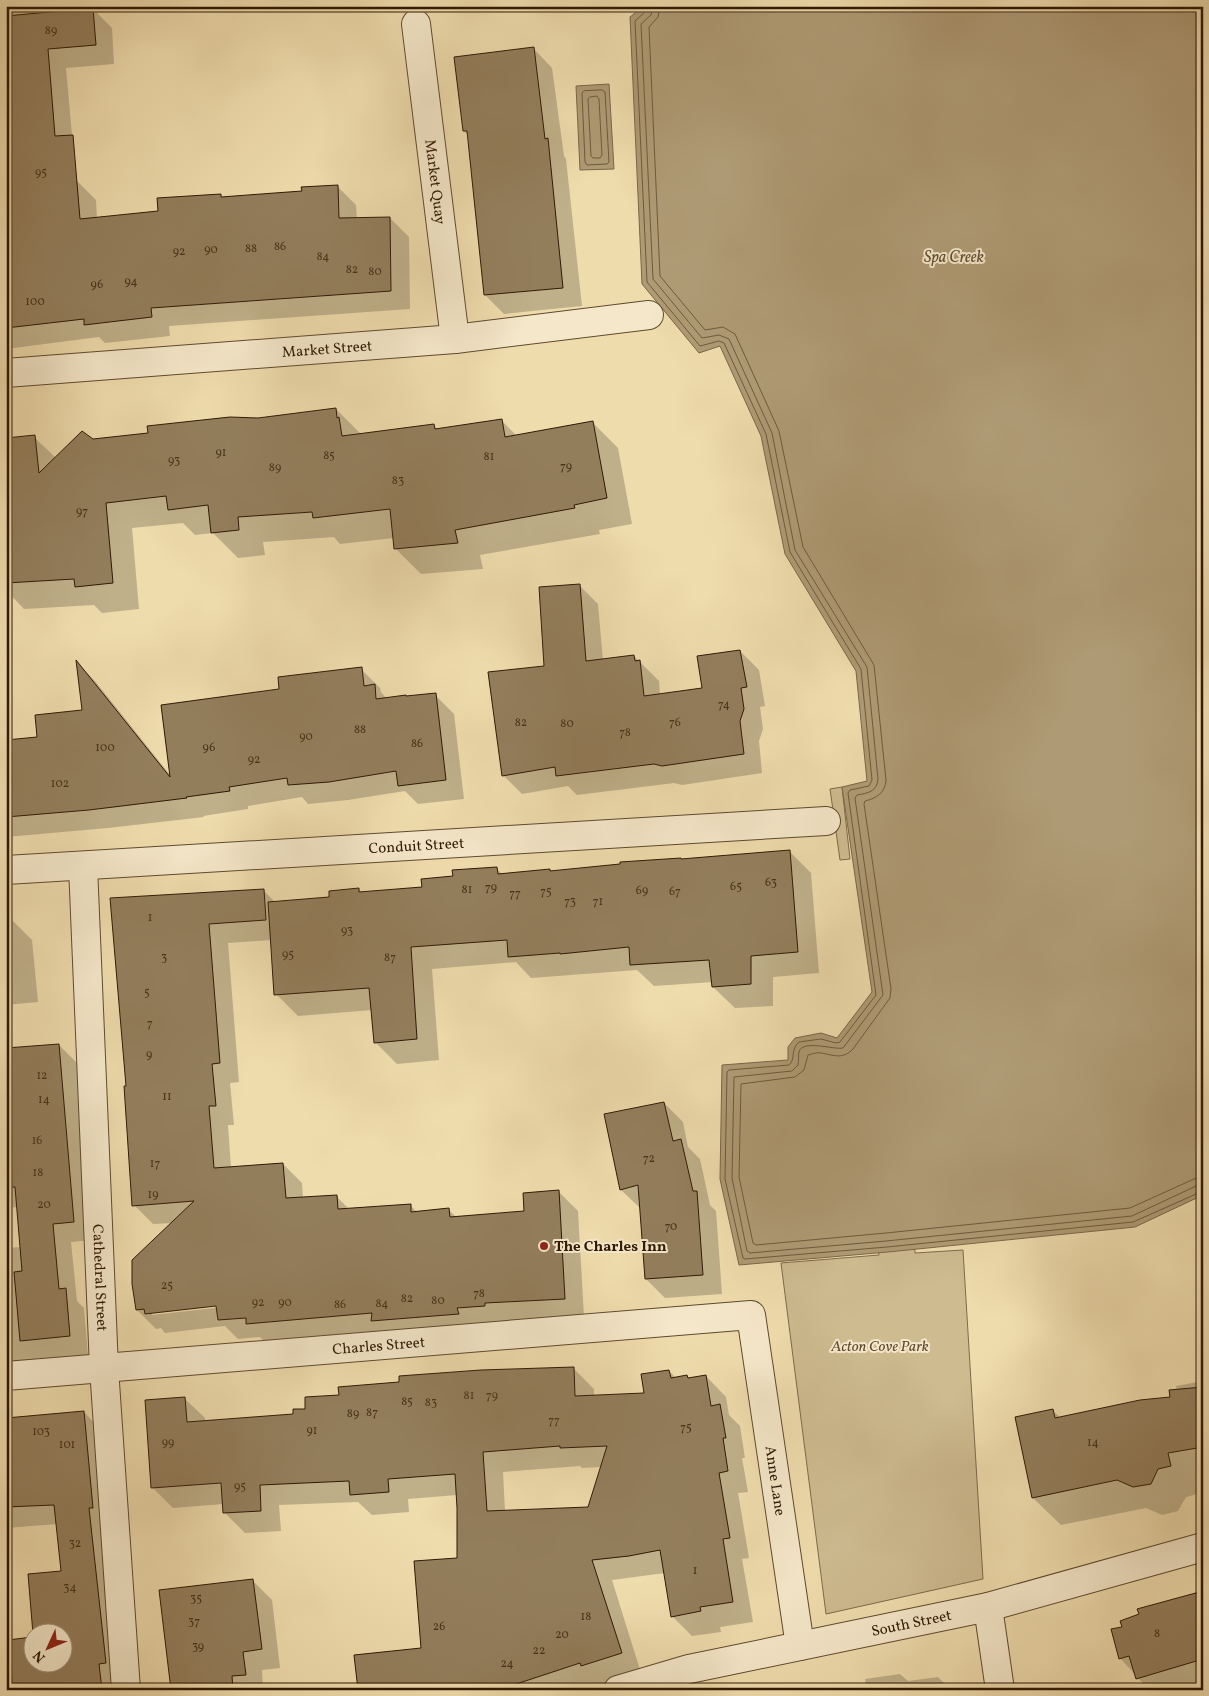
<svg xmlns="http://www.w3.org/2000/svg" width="1209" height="1696" font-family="Vollkorn,serif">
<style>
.green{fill:#cebb90;stroke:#7e6a4a}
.water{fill:#ae9a74;stroke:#7b6647}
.shadow{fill:#0003;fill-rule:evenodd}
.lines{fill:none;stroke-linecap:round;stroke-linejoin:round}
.shore{stroke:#6e5a3c;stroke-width:1}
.building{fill:#937e5c;stroke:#2f1904;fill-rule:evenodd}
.minor-casing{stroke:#5f4a2e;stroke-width:30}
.minor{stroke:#f5e8ca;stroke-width:28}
.poi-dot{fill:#8f2418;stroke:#f5e8ca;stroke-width:2}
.labels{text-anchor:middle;stroke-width:4;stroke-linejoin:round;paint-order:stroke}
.number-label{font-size:12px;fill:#48321a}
.street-label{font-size:15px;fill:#2f1904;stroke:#f5e8ca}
.poi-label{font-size:15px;font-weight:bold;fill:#2f1904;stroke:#f5e8ca;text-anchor:start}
.park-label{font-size:15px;font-style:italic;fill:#5f4a2e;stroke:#f5e8ca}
.water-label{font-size:16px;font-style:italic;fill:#624d31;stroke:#f5e8ca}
</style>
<rect width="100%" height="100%" fill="#efdcad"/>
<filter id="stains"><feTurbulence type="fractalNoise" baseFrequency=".004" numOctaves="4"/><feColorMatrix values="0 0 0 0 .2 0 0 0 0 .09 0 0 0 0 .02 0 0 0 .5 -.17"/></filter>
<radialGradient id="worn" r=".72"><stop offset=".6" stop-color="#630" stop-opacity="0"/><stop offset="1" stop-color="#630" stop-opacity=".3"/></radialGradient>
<g class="green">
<polygon points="842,787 850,859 840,860 830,789"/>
<polygon points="914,1231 915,1253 963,1250 983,1579 826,1614 781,1263 879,1255 878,1236"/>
</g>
<g class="water">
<polygon points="644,6 1203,6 1203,1195 1135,1227 888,1252 739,1265 720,1179 722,1065 788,1060 788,1047 795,1038 821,1033 837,1038 872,992 842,787 867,781 856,671 785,554 761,436 720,346 699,353 642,284 630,17"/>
<polygon points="609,84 614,169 580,170 576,86"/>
</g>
<g class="shadow">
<polygon points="6,6 68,6 69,11 93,9 112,28 114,64 66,68 73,146 6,150"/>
<polygon points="534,49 552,68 564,156 566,159 582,306 504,314 485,295 468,135 464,131"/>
<polygon points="77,181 96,200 97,219 159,212 220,195 224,198 303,192 337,186 356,205 357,219 390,218 409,237 410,309 169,326 170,336 105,343 99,337 6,349 6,187"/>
<polygon points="336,409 362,435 434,426 438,430 501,420 517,436 592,422 618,448 632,524 599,530 600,534 480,555 483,569 421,574 395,548 394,538 340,544 334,537 263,542 265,555 238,558 213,533 195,535 183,523 132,528 139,609 102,613 94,605 24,609 6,590 6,440 34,437 56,458 92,440"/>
<polygon points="579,585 598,604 603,660 634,656 659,681 660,695 704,689 740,651 759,670 765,706 760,707 763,729 759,741 762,773 682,785 674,783 577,795 568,786 522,794 503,775"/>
<polygon points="78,664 95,681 171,776 281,690 361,669 380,688 381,692 387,699 435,695 454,714 464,799 418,804 405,791 348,800 308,804 302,797 248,806 248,809 203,816 204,817 108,828 6,837 6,741 38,738 83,711"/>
<path d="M789 851 811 873 819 973 773 977V1006L735 1008 713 987V982L654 986 637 970 531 978 516 962 432 969 439 1060 397 1064 375 1042 372 1010 298 1016 276 994 272 940 228 943 239 1082 230 1083 234 1125H228L231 1168 283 1164 302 1183 303 1198 336 1196 350 1210 410 1205 417 1212 449 1210 457 1218 525 1213 559 1192 578 1211 584 1317 266 1343 260 1337 238 1339 225 1326 165 1333 161 1328 156 1329 137 1310 173 1223 153 1224 134 1205 127 1087 112 900 264 891 275 902 331 899 359 889 362 893 423 888 454 878 497 869 503 875 550 870 552 872ZM222 1304 223 1307 152 1315V1312Z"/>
<polygon points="13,921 32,940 38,1002 6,1005 6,922"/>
<polygon points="59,1045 78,1064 92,1240 71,1242 77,1301 84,1308 88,1355 6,1363 6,1248 21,1247 18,1207 6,1208 6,1049"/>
<polygon points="664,1103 683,1122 688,1147 700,1159 710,1205 716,1211 722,1294 665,1298 646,1279 640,1208 621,1190"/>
<path d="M574 1369 594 1389V1396L645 1394 669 1371 676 1378 687 1376 690 1379 706 1376 726 1397 729 1415 740 1426 745 1458H742L748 1492 738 1493 749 1558 742 1559 753 1622 720 1627 721 1632 692 1636 672 1616 665 1573 612 1580 641 1673 602 1685 600 1683 581 1690H359L422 1649 458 1559 457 1495 408 1499 409 1512 372 1515 358 1502 279 1505 281 1531 245 1533 224 1512V1504L173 1508 152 1487 184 1398 205 1418V1422L294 1415 340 1396ZM580 1466 582 1468 602 1467 589 1508 505 1511 503 1472Z"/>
<polygon points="1203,1381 1203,1485 1196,1485 1198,1494 1186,1497 1178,1511 1162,1515 1146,1508 1061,1525 1033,1498 1053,1411 1061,1418 1172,1398 1177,1391 1176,1386"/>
<polygon points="84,1412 102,1431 118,1690 15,1690 9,1641 32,1638 32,1664 62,1664 62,1572 57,1524 6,1528 6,1420"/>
<polygon points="253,1581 272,1600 280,1668 262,1670 263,1690 165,1690 165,1687 172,1687"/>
<polygon points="1203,1592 1203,1690 1149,1690 1120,1658 1123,1628"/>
<polygon points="900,1674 908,1681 938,1677 951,1690 867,1690 865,1679"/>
</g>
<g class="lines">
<g class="shore">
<path d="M646 6 645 12 635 21 647 282 700 346 719 341 724 343 766 434 790 552 861 669 872 780 869 786 850 790 848 793 876 995 840 1042 836 1043 821 1039 799 1042C790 1050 796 1059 789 1065L729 1070 727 1072 725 1179 743 1258 745 1259 887 1247 1133 1222 1203 1191"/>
<path d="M653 6 651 15 641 24 653 279 702 338 719 335 729 339 772 433 795 550 867 667 878 779C877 792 868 793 857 795L855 798 883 995 843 1048C834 1050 802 1039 799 1052 798 1056 799 1060 798 1065L792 1071 734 1077 732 1178 747 1251 750 1253 886 1241 1132 1216 1196 1186 1203 1185"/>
<path d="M660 6 658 17 649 27 660 276 705 330 723 327 735 334 779 431 803 547 874 665 886 780C885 793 877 798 865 801L864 804 891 989 890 998 853 1049C842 1060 834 1055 821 1053 817 1052 812 1054 808 1055L804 1070 795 1077 741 1084 739 1177 753 1243 756 1245 886 1233 1130 1208 1194 1179 1203 1177"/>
<polygon points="602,90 605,92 609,162 607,164 587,165 585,162 582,93 584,91"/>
<polygon points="590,97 597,96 599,99 602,155 600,158 593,158 591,156 588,99"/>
</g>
</g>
<g class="building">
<polygon points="93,8 96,45 48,49 55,136 73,135 80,219 158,211 157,198 221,194 221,197 261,194 302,191 301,187 338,185 339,218 390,217 391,291 151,308 152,317 84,325 84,319 6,328 6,16"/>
<polygon points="534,47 545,139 548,138 563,288 484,295 467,131 463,131 454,57"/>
<polygon points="336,408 337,418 339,417 342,436 434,424 435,429 502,419 505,437 593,421 607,498 574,505 575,508 455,530 458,543 394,549 390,509 313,518 312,512 238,517 239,530 211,533 208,505 168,510 166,496 106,503 113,583 75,587 74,579 6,583 6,438 35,435 39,473 82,431 93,439 148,433 147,426 230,417 258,418"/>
<polygon points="580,584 586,661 634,655 635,661 640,660 644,696 702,688 697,656 740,650 747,687 741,688 744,709 740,721 744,754 662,766 654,764 556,776 555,767 502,776 488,672 544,666 539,587"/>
<polygon points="76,660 170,777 161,705 279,689 278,677 362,667 364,686 375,684 376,699 406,695 406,696 436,693 446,780 398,786 396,771 329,782 288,785 287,778 229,787 230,791 186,797 187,798 89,810 6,817 6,740 37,737 35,715 82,710"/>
<polygon points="790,850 798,952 751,956 751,984 712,987 709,960 630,965 629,947 560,954 560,953 508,957 507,940 411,947 417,1039 374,1043 369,988 274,995 268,902 329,897 329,891 359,888 359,892 422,887 421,879 453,876 452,870 497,867 498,874 550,869 550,871 620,864 620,862 681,858 681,859"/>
<polygon points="264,889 266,920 209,924 220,1063 212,1064 216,1106 209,1106 214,1168 283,1163 286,1198 337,1195 338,1209 411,1204 411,1212 449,1208 450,1217 524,1211 523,1193 559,1190 565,1299 485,1303 485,1306 457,1308 459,1314 371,1321 372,1313 246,1324 246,1318 218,1320 216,1306 145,1314 144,1309 136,1310 132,1284 132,1260 194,1201 132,1206 124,1086 126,1086 110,898"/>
<polygon points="59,1044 74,1222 53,1224 59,1289 66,1288 70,1336 20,1341 14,1272 22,1271 15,1187 6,1188 6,1048"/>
<polygon points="664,1102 673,1141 681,1139 693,1191 697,1191 703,1275 645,1279 638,1185 620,1190 604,1114"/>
<path d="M574 1367 575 1396 644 1393 641 1374 669 1370 671 1378 687 1375 688 1378 706 1375 711 1406 720 1404 726 1438H723L728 1471 719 1473 730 1538 723 1539 733 1602 700 1607 701 1611 671 1617 660 1550 629 1556 592 1560 622 1653 581 1666 580 1663 498 1690H358L354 1655 421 1648 414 1561 457 1558V1508L455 1474 388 1479 389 1492 350 1495 349 1481 260 1485 261 1511 223 1513 221 1483 151 1488 145 1400 185 1397 187 1422 293 1414V1409H305V1397L339 1395 338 1387 399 1382V1376L481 1370ZM560 1446V1448L607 1446 588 1507 487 1511 483 1452Z"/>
<polygon points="1203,1387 1203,1447 1168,1453 1171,1466 1158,1469 1151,1484 1133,1487 1117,1480 1032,1498 1015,1417 1053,1409 1055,1418 1140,1400 1170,1397 1169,1390"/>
<polygon points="84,1411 93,1508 89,1508 106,1663 99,1664 102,1690 13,1690 8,1640 32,1637 32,1664 62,1664 62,1634 33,1634 28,1574 61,1571 54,1505 6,1507 6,1418"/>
<polygon points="253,1579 262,1649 243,1652 246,1675 232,1676 233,1690 171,1690 159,1590"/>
<polygon points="1203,1591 1203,1659 1136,1679 1129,1656 1119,1659 1111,1629 1122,1627 1120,1621 1139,1614 1137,1609"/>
</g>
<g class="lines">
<g class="minor-casing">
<g id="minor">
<path id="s1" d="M416 24 455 339"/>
<path id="s2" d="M6 373 455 339 649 315"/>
<path id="s3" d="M83 866 104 1368 126 1690"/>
<path id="s4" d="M6 870 826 821"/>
<path id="s5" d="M6 1376 751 1315 800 1646"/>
<polyline points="988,1607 1000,1690"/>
<path id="s6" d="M618 1690 689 1669 988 1607 1203 1547"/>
</g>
</g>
<use href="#minor" class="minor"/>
</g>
<circle class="poi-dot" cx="544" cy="1246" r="5"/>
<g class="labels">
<g class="number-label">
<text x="51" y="34">89</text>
<text x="41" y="176">95</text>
<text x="280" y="250">86</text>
<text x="251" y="252">88</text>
<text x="211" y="253">90</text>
<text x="179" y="255">92</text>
<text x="323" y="260">84</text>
<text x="352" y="273">82</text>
<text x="375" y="275">80</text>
<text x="131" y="285">94</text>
<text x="97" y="288">96</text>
<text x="35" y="305">100</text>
<text x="221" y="456">91</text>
<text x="329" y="459">85</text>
<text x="489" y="460">81</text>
<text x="174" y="464">93</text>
<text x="566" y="470">79</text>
<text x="275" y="471">89</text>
<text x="398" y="484">83</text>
<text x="82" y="515">97</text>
<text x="724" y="708">74</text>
<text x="521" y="726">82</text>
<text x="675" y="726">76</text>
<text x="567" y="727">80</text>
<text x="360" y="733">88</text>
<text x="625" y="736">78</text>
<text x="306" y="740">90</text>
<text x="417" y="747">86</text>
<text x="105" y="751">100</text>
<text x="209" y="751">96</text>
<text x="254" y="763">92</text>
<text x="60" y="787">102</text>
<text x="771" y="886">63</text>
<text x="736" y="890">65</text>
<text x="491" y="891">79</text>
<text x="467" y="893">81</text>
<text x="642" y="894">69</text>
<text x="546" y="895">75</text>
<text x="675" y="895">67</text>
<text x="515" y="897">77</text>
<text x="570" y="905">73</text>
<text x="598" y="905">71</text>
<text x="150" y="921">1</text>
<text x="347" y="934">93</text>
<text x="288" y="958">95</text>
<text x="164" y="961">3</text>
<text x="390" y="961">87</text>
<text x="147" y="996">5</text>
<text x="150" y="1027">7</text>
<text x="149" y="1058">9</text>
<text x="42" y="1079">12</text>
<text x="167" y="1100">11</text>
<text x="44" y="1103">14</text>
<text x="37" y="1144">16</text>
<text x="649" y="1162">72</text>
<text x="155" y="1167">17</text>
<text x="38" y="1176">18</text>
<text x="153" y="1198">19</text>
<text x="44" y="1208">20</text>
<text x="671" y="1230">70</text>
<text x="167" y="1289">25</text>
<text x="479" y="1297">78</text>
<text x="407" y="1302">82</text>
<text x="438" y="1304">80</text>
<text x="258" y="1306">92</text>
<text x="285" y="1306">90</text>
<text x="382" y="1307">84</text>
<text x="340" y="1308">86</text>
<text x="469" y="1399">81</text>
<text x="492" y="1399">79</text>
<text x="407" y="1405">85</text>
<text x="431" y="1406">83</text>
<text x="372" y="1416">87</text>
<text x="353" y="1417">89</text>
<text x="554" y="1424">77</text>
<text x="686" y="1431">75</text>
<text x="312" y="1434">91</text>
<text x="41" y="1435">103</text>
<text x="168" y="1446">99</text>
<text x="1093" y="1446">14</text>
<text x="67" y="1448">101</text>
<text x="240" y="1490">95</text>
<text x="75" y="1547">32</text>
<text x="695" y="1574">1</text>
<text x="70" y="1591">34</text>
<text x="196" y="1602">35</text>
<text x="586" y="1620">18</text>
<text x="194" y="1625">37</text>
<text x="439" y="1630">26</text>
<text x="1157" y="1637">8</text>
<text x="562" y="1638">20</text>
<text x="198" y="1650">39</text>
<text x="539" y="1654">22</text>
<text x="507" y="1667">24</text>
</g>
<g class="street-label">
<text dy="5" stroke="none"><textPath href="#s1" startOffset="159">Market Quay</textPath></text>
<text dy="5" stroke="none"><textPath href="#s2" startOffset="322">Market Street</textPath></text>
<text dy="5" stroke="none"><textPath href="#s4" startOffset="411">Conduit Street</textPath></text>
<text dy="5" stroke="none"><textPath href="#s3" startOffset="412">Cathedral Street</textPath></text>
<text dy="5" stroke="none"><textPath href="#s5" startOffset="374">Charles Street</textPath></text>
<text dy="5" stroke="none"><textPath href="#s5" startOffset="915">Anne Lane</textPath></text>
<text dy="5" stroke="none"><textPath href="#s6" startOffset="301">South Street</textPath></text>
</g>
<g class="poi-label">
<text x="554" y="1251">The Charles Inn</text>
</g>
<g class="park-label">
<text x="880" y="1351">Acton Cove Park</text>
</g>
<g class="water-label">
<text x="954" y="262">Spa Creek</text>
</g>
</g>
<rect width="1209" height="1696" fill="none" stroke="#efdcad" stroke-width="25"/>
<rect x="8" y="8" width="1194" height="1681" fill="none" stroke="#2f1904" stroke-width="2.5"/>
<rect x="12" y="12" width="1184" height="1671" fill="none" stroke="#2f1904"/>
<g transform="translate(48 1648) rotate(226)"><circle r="24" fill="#f5e8ca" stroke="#a6957b"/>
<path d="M0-4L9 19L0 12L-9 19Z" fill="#8f2418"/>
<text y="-8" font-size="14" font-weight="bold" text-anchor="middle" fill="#2f1904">N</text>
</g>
<rect width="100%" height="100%" filter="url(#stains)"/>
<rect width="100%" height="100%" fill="url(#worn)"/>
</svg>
